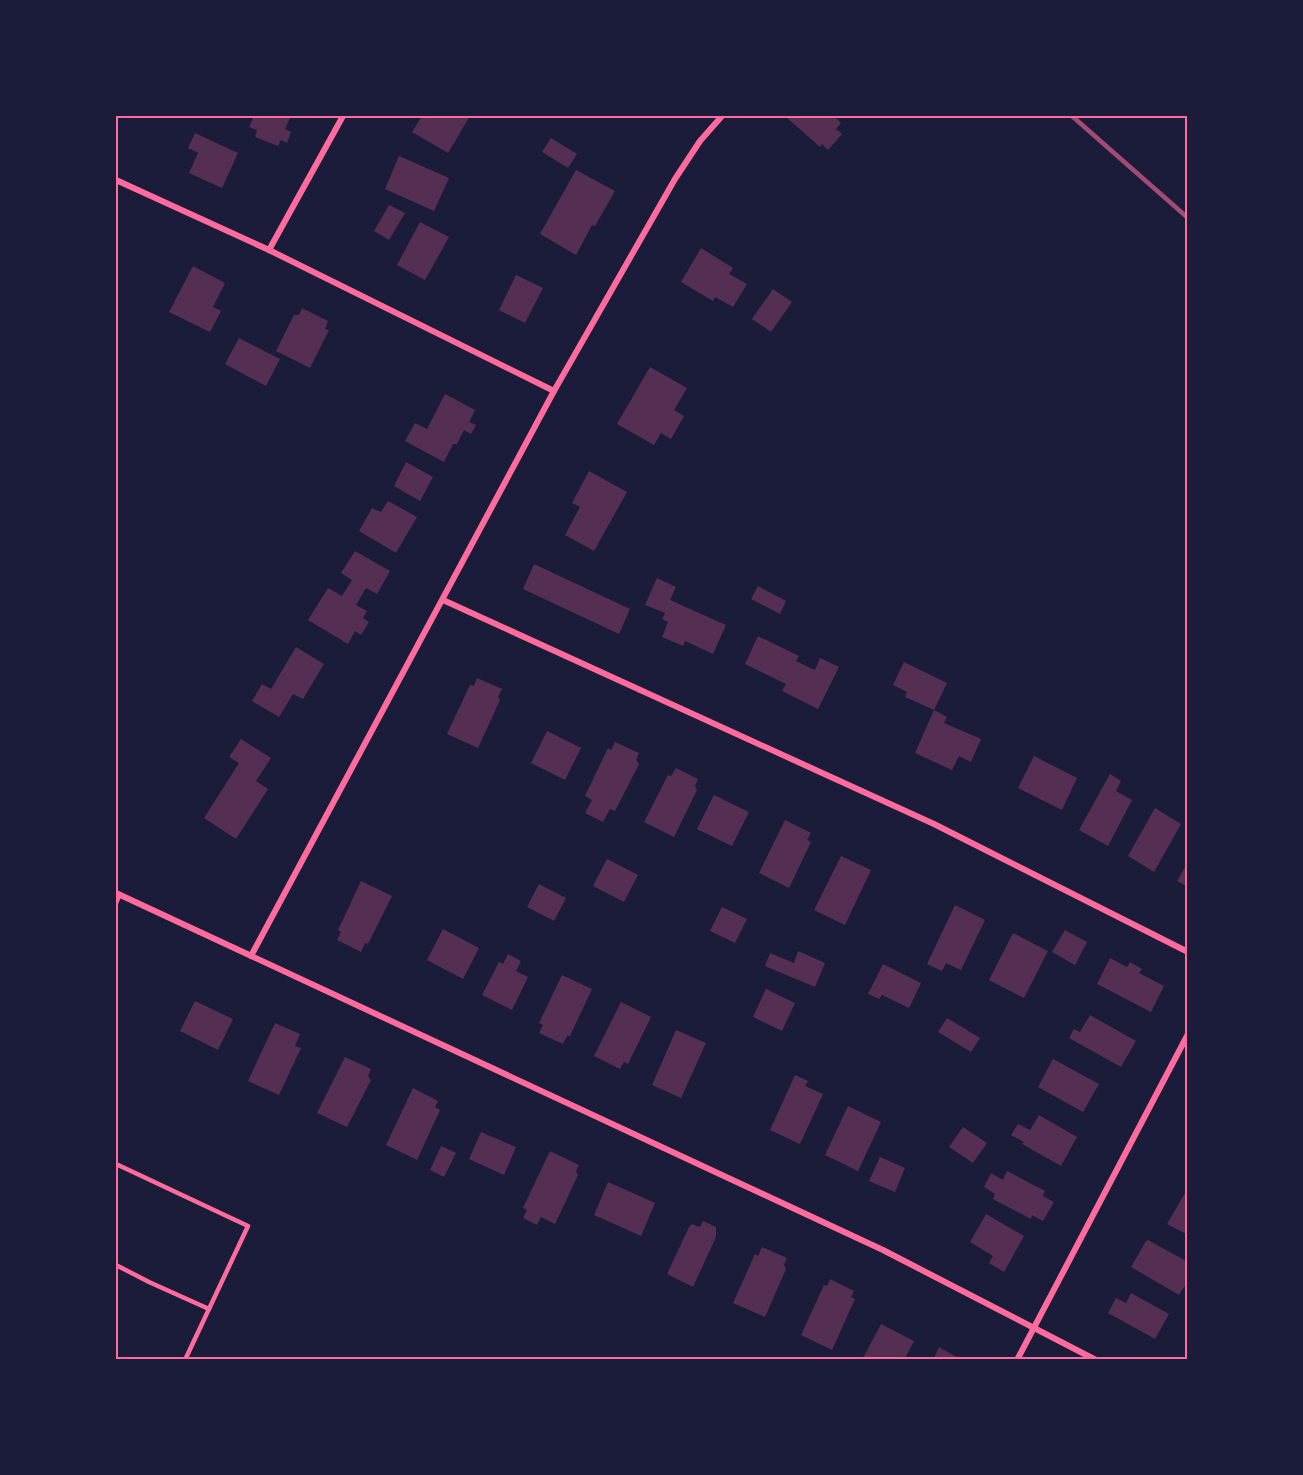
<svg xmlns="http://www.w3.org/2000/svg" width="1303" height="1475" font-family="'PT Sans Narrow',sans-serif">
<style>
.building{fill:#542f53}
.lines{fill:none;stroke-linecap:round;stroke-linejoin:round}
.service{stroke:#ff6b9d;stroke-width:4.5}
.minor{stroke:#ff6b9d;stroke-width:6}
.rail{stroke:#a44b75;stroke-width:4.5}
.neatline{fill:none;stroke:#ff6b9d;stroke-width:2}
</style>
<rect width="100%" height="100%" fill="#1b1b3a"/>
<g class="building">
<polygon points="254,116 291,116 285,129 291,132 287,143 281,140 278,146 255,137 257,130 249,127"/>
<polygon points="422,116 470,116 448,153 412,132"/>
<polygon points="785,116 834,116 841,123 836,129 842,134 828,150 822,144 820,147"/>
<polygon points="195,133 238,153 222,188 189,173 198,153 188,148"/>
<polygon points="551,138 577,154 568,168 542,152"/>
<polygon points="399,156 449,178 434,211 385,189"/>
<polygon points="576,170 615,191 595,226 592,225 576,255 540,234"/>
<polygon points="389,205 405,213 389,240 374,231"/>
<polygon points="420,222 449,237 425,280 397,265"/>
<polygon points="701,248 733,268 729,274 747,284 733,307 715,297 713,301 681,282"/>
<polygon points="193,266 225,283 213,307 221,311 210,332 169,312"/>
<polygon points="516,275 543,288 525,323 499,310"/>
<polygon points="773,289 792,302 771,332 752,319"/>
<polygon points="302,308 328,321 325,329 329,330 310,368 276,351 294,315 299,315"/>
<polygon points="239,338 280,359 266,386 225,364"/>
<polygon points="650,367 687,388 674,410 684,416 671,439 661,433 654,445 617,424"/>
<polygon points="445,394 475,410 469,422 476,425 471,434 464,430 457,444 453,444 444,462 405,441 415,423 427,429"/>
<polygon points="406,462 433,477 420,501 394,486"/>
<polygon points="589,471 627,492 594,551 565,535 580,507 572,503"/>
<polygon points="388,501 417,517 396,553 359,531 372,508 381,512"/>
<polygon points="355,551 390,571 377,594 366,588 356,605 367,611 363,618 369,622 361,635 355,631 348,644 308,620 328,588 342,596 352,580 341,573"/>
<polygon points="534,564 630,609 619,634 523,589"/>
<polygon points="657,578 676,587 670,600 726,625 713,654 685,641 683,646 662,637 668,622 662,619 665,613 645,605"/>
<polygon points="758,586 786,601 780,614 751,599"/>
<polygon points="758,636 799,656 796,661 815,670 820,658 839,667 818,709 782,691 786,684 745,664"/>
<polygon points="296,647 324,664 303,699 293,694 279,717 252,701 262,684 271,689"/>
<polygon points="904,662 947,683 934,710 947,717 944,723 981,739 971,762 959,756 952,770 915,753 934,710 905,697 907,692 893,685"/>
<polygon points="477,678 502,689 498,697 500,700 478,748 447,734 470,685 474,686"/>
<polygon points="547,731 581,748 565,780 531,763"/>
<polygon points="241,739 271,758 256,781 268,789 236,839 204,818 239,763 229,757"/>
<polygon points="615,742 639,753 636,760 639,764 615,811 610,809 603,822 585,813 592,800 585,796 608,748 611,750"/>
<polygon points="1034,756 1077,778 1062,810 1018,788"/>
<polygon points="676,768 698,779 695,786 697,790 674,837 644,822 668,775 671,776"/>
<polygon points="1110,774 1121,781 1116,791 1132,800 1108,846 1079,830"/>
<polygon points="714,795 749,812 732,846 697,829"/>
<polygon points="1155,808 1181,824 1154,872 1128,856"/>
<polygon points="785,820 811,833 807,840 811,842 789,888 759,873"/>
<polygon points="841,856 871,870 845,925 814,910"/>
<polygon points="607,859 638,875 624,902 593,886"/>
<polygon points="1188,862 1188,887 1177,881"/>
<polygon points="361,881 392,896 368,944 365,943 361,952 337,940 341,932 338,930"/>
<polygon points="539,884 566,898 554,921 527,907"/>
<polygon points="955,905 985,920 961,970 946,963 942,971 927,964"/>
<polygon points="722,907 747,919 735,943 710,931"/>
<polygon points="443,929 479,948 463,979 427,960"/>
<polygon points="1065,930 1087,942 1075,965 1052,952"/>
<polygon points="1013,933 1048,951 1024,998 989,980"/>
<polygon points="798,951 825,963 815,987 765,966 770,953 794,963"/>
<polygon points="508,954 521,961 516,971 528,977 512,1010 482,995 499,962 503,964"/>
<polygon points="1110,958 1127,967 1130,962 1142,969 1139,973 1164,986 1151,1012 1097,984"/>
<polygon points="883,964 921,983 909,1008 882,995 879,999 868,994"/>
<polygon points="562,975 592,989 570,1036 567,1036 563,1044 539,1033 543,1025 539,1023"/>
<polygon points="766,989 795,1003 782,1031 753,1017"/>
<polygon points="195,1001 233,1019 218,1050 180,1031"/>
<polygon points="621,1002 651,1017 628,1064 624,1062 620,1069 594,1056"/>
<polygon points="1090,1015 1136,1041 1121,1067 1069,1038 1074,1029 1080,1032"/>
<polygon points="947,1018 980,1038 971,1052 938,1032"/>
<polygon points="275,1023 300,1034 295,1046 301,1048 279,1095 248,1081"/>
<polygon points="676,1030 706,1043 681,1098 652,1085"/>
<polygon points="345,1057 371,1069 368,1076 371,1080 347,1127 317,1113"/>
<polygon points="1053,1059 1099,1084 1083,1112 1038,1087"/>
<polygon points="795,1075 808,1081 805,1086 823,1094 800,1144 770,1130"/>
<polygon points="413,1088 438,1101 435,1107 440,1110 417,1160 386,1145"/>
<polygon points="848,1106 881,1122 858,1171 825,1155"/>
<polygon points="1039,1115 1077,1137 1061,1166 1022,1144 1024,1142 1011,1135 1018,1124 1030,1130"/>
<polygon points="963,1127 987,1143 973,1163 949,1147"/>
<polygon points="481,1132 516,1147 504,1175 469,1159"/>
<polygon points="441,1146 456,1153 444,1177 430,1170"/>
<polygon points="550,1151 579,1165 576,1171 578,1175 555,1224 541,1217 537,1225 523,1218 527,1210 523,1208"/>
<polygon points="880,1157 905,1168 895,1192 869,1181"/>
<polygon points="1007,1171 1045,1191 1043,1196 1054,1202 1043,1221 1032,1215 1031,1219 993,1199 995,1194 984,1187 991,1173 1003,1180"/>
<polygon points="608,1182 655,1203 641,1236 594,1215"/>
<polygon points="1188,1188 1188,1235 1167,1224"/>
<polygon points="986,1214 1024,1236 1004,1272 989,1263 993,1256 970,1242"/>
<polygon points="703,1221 716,1227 716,1237 693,1287 667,1274 689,1227 692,1224 700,1227"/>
<polygon points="1148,1240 1188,1262 1188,1281 1179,1295 1131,1267 1146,1241"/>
<polygon points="762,1247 787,1258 784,1265 786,1269 765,1317 733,1303 755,1254 758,1256"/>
<polygon points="830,1279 854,1291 851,1297 855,1299 832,1350 801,1335 824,1285 827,1286"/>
<polygon points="1131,1293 1169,1314 1155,1339 1108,1313 1116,1298 1126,1303"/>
<polygon points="881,1324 914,1341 904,1360 862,1360"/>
<polygon points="939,1347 962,1360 933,1360"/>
</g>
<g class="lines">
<g class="service">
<polyline points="116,903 120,894"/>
<polyline points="116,1164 248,1226 185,1360"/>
<polyline points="116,1265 149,1282 209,1309"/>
</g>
<g class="minor">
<polyline points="116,180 269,250 554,391"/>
<polyline points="269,250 343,116"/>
<polyline points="443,600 934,824 1188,952"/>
<polyline points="116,893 883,1250 1096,1360"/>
<polyline points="251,956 554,391 675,179 700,141 722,116"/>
<polyline points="1017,1360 1188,1034"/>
</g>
<polyline class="rail" points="1072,116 1188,218"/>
</g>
<rect width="1303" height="1475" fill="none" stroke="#1b1b3a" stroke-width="234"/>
<rect x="117" y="117" width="1069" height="1241" class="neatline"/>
</svg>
